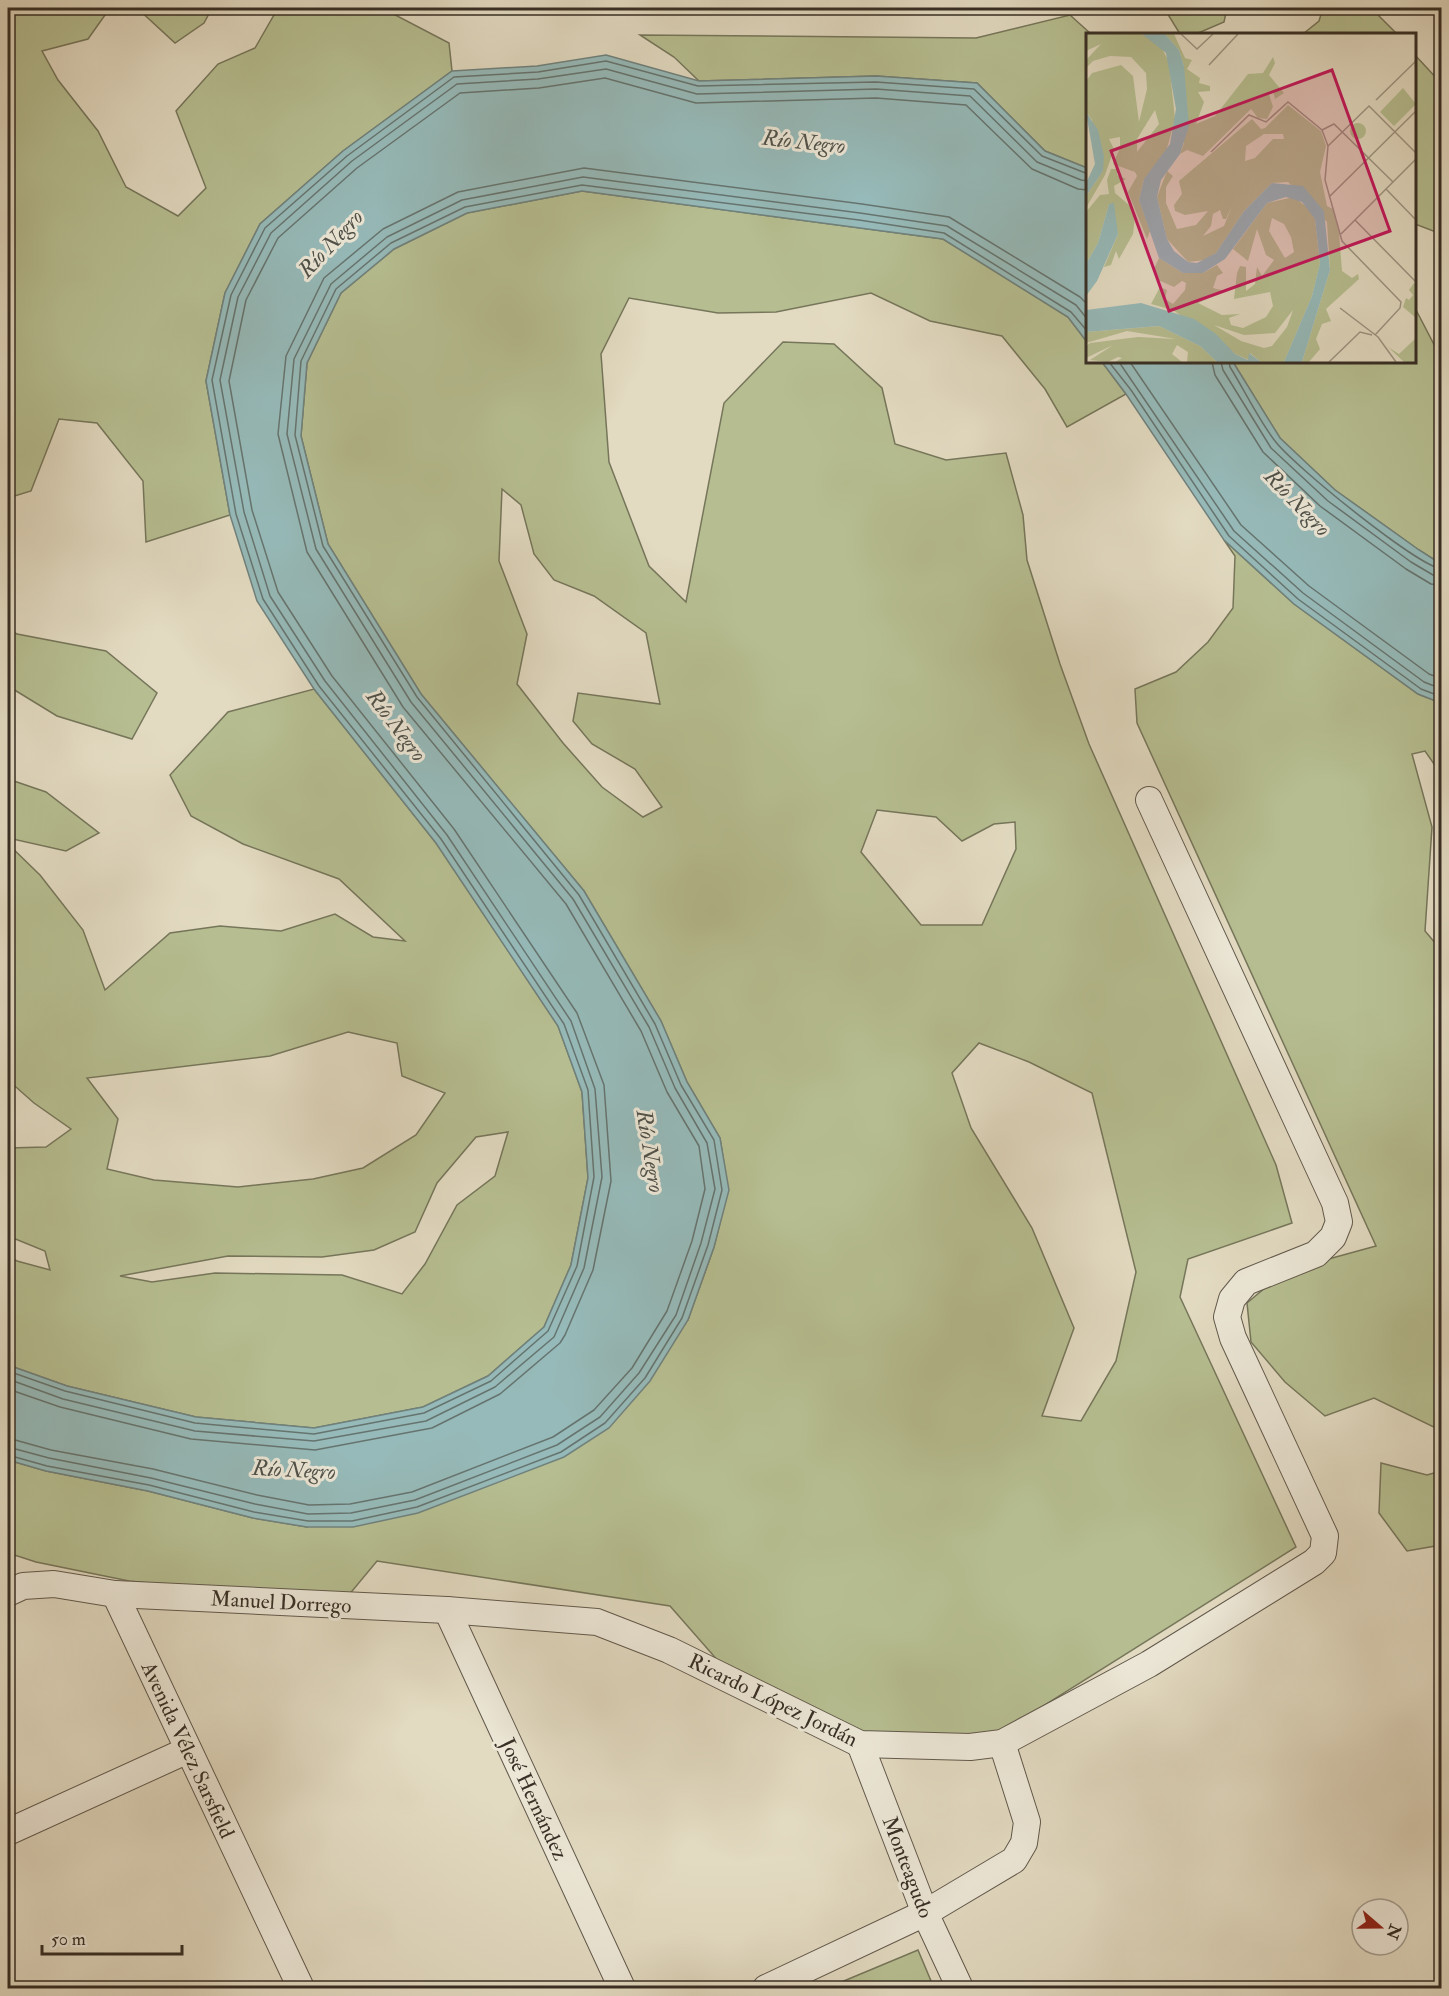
<svg xmlns="http://www.w3.org/2000/svg" width="1449" height="1996" font-family="'IM FELL Double Pica',serif">
<style>
.green{fill:#b6be91;stroke:#76765b;stroke-width:1.5;fill-rule:evenodd}
.water{fill:#96bab9;stroke:#70827e;stroke-width:1.5}
.lines{fill:none;stroke-linecap:round;stroke-linejoin:round}
.shore{stroke:#66746f;stroke-width:1.5}
.minor-casing{stroke:#62594c;stroke-width:28}
.minor{stroke:#ece7d7;stroke-width:26}
.labels{text-anchor:middle;stroke-width:6;stroke-linejoin:round;paint-order:stroke}
.street-label{font-size:21px;fill:#372e25;stroke:#ece7d7}
.water-label{font-size:22px;font-style:italic;fill:#4f514a;stroke:#ece7d7}
.inset-road{fill:none;stroke:#9e9583;stroke-width:1.5}
.view{fill:#c2185b;fill-opacity:0.15;stroke:#c2185b;stroke-width:3}
.inset-edge{fill:none;stroke:#372e25;stroke-width:3}
</style>
<rect width="100%" height="100%" fill="#e2dac1"/>
<filter id="stains"><feTurbulence type="fractalNoise" baseFrequency=".00333" numOctaves="4"/><feColorMatrix values="0 0 0 0 .2 0 0 0 0 .09 0 0 0 0 .02 0 0 0 .5 -.17"/></filter>
<radialGradient id="worn" r=".72"><stop offset=".6" stop-color="#630" stop-opacity="0"/><stop offset="1" stop-color="#630" stop-opacity=".3"/></radialGradient>
<g class="green">
<polygon points="20,8 110,8 88,39 42,51 58,80 98,131 126,187 178,216 206,188 176,111 218,64 255,48 278,8 382,8 449,43 452,71 343,151 260,224 225,293 206,381 230,515 146,542 143,481 97,423 59,419 31,491 8,498 8,25"/>
<polygon points="134,8 212,8 204,23 175,43 137,8"/>
<polygon points="1164,8 1227,8 1224,22 1196,34 1180,34"/>
<polygon points="1323,8 1371,8 1397,34 1303,34 1319,21"/>
<polygon points="1070,15 1091,34 1088,34 1087,168 1045,151 977,83 876,76 699,81 674,57 640,35 976,38"/>
<polygon points="1414,54 1441,83 1441,234 1415,224"/>
<path d="M582 191 943 239 1068 317 1087 342 1088 362H1102L1126 394 1067 427 1045 389 1002 336 930 321 871 293 776 312 718 313 629 298 601 354 609 462 649 566 686 602 724 403 783 342 834 344 882 388 895 444 946 460 1006 453 1023 515 1027 560 1060 664 1089 744 1276 1165 1292 1223 1188 1259 1180 1297 1296 1547 997 1735 864 1733 733 1678 670 1606 377 1561 343 1602 129 1581 36 1562 8 1553V1460L46 1471 148 1491 253 1518 307 1527 688 1320 714 1247 728 1190 720 1138 687 1082 661 1021 584 891 421 694 328 544 301 436 307 363 341 293 394 249 467 213ZM502 489 521 505 534 554 554 580 594 596 646 633 660 704 578 693 573 721 592 744 635 769 662 807 643 817 602 787 563 743 517 684 527 634 499 561ZM877 810 936 817 962 841 994 824 1015 822 1016 849 982 925H921L861 852ZM979 1043 1029 1062 1092 1093 1136 1272 1116 1361 1081 1421 1042 1416 1074 1328 1032 1228 971 1128 952 1073Z"/>
<polygon points="1415,308 1441,358 1441,564 1419,550 1335,490 1280,438 1233,362 1414,362"/>
<polygon points="1224,540 1294,604 1418,694 1441,703 1441,774 1425,751 1412,754 1432,827 1425,931 1442,951 1441,1438 1436,1428 1374,1398 1325,1416 1285,1382 1251,1342 1247,1303 1285,1271 1376,1246 1137,723 1135,689 1176,672 1208,642 1233,608 1235,556"/>
<polygon points="8,628 17,634 106,651 157,693 132,739 57,716 8,686"/>
<path d="M314 689 436 843 558 1026 582 1092 588 1178 571 1265 544 1327 488 1376 423 1407 314 1428 196 1417 67 1386 8 1365V1256L17 1261 50 1270 45 1251 8 1236V1148L46 1147 71 1129 34 1103 8 1080V844L40 875 83 930 105 990 170 933 220 926 281 931 335 914 373 937 405 941 339 879 243 844 191 816 170 775 228 712ZM348 1032 397 1043 402 1076 445 1093 416 1135 363 1168 313 1179 238 1187 154 1180 107 1169 118 1119 87 1078 270 1056ZM508 1132 495 1176 457 1205 425 1264 402 1294 342 1275 215 1273 152 1282 120 1276 228 1256 322 1257 374 1250 415 1232 437 1183 476 1137Z"/>
<polygon points="8,779 46,792 99,833 66,851 8,838"/>
<polygon points="1381,1463 1427,1475 1441,1471 1441,1545 1407,1551 1379,1513"/>
<polygon points="918,1950 934,1988 827,1988"/>
</g>
<g class="water">
<polygon points="606,55 699,81 876,76 977,83 1045,151 1087,168 1087,342 1068,317 943,239 582,191 467,213 394,249 341,293 307,363 301,436 328,544 421,694 584,891 661,1021 687,1082 720,1138 729,1190 714,1247 688,1320 650,1381 609,1428 564,1457 418,1513 353,1527 307,1527 253,1518 148,1491 46,1471 8,1460 8,1365 67,1386 196,1417 314,1428 423,1407 488,1376 544,1327 571,1265 588,1178 582,1092 558,1026 436,843 314,689 257,601 230,515 206,381 225,293 260,224 343,151 452,71 537,66"/>
<polygon points="1102,362 1233,362 1280,438 1335,490 1419,550 1441,564 1441,703 1418,694 1294,604 1224,540 1126,394"/>
</g>
<g class="lines">
<g class="shore">
<polyline points="1109,362 1131,390 1229,536 1298,599 1421,689 1442,697"/>
<polyline points="1119,362 1234,531 1303,593 1424,682 1442,689"/>
<polyline points="1130,362 1241,525 1309,586 1429,674 1442,679"/>
<polyline points="1212,362 1215,375 1263,452 1320,506 1406,569 1431,584 1442,585"/>
<polyline points="1221,362 1223,370 1271,448 1328,501 1411,562 1433,575 1442,576"/>
<path d="M1229 362 1230 367C1245 391 1258 419 1275 441 1293 465 1417 566 1442 569"/>
<polyline points="8,1371 65,1391 195,1423 314,1434 424,1413 491,1381 548,1331 577,1266 594,1177 588,1090 564,1024 441,839 319,686 263,599 236,514 212,380 231,295 265,228 347,156 454,77 538,72 606,61 698,86 876,82 974,89 1042,156 1088,174"/>
<polyline points="8,1379 63,1399 195,1431 314,1441 426,1421 495,1387 554,1337 584,1268 602,1177 595,1089 571,1021 447,835 325,681 270,596 244,512 220,380 238,297 271,233 352,161 457,84 538,79 606,69 697,94 876,89 970,96 1037,162 1081,180 1088,181"/>
<polyline points="8,1389 60,1407 191,1439 315,1450 432,1428 500,1394 560,1343 565,1335 593,1270 611,1181 604,1085 577,1013 454,829 332,676 278,592 252,510 229,381 246,300 278,238 357,168 460,93 539,88 605,78 696,103 876,98 966,105 1032,169 1078,189 1088,190"/>
<polyline points="8,1438 51,1450 153,1469 257,1495 309,1505 350,1504 412,1492 553,1437 594,1410 632,1368 667,1311 692,1241 705,1189 699,1146 667,1092 641,1031 566,904 403,707 307,552 278,434 286,356 324,278 383,229 458,192 584,168 862,204 949,217 1080,297 1088,305"/>
<polyline points="8,1447 49,1458 151,1478 255,1504 308,1514 351,1513 415,1500 557,1445 600,1417 639,1373 676,1315 701,1243 715,1189 707,1143 675,1088 649,1027 573,899 411,702 316,549 287,434 294,359 331,284 387,237 462,200 583,177 860,213 947,226 1076,305 1088,320"/>
<polyline points="8,1455 47,1466 149,1485 254,1512 308,1521 352,1521 417,1507 561,1452 605,1423 645,1378 682,1318 708,1245 722,1190 714,1140 681,1085 655,1024 579,895 417,697 323,546 295,435 301,361 336,289 391,243 465,207 582,185 859,220 944,233 1071,312 1088,332"/>
</g>
<g class="minor-casing">
<g id="minor">
<polyline points="8,1593 23,1586 54,1584 115,1594 447,1610 597,1622 669,1650 860,1744 970,1747 1002,1743 1149,1664 1314,1562 1323,1553 1325,1536 1233,1338 1227,1317 1232,1299 1246,1282 1316,1254 1333,1237 1339,1222 1335,1203 1149,800"/>
<polyline points="115,1594 301,1988"/>
<polyline points="447,1610 622,1988"/>
<polyline points="860,1744 925,1913 960,1988"/>
<polyline points="8,1832 188,1750"/>
<polyline points="766,1988 925,1913 1014,1860 1024,1843 1027,1822 1002,1743"/>
</g>
</g>
<use href="#minor" class="minor"/>
</g>
<g class="labels">
<g class="street-label">
<text transform="translate(281 1602) rotate(3)" y="7">Manuel Dorrego</text>
<text transform="translate(773 1700) rotate(26)" y="7">Ricardo López Jordán</text>
<text transform="translate(188 1750) rotate(65)" y="7">Avenida Vélez Sarsfield</text>
<text transform="translate(534 1799) rotate(65)" y="7">José Hernández</text>
<text transform="translate(908 1867) rotate(69)" y="7">Monteagudo</text>
</g>
<g class="water-label">
<text transform="translate(804 141) rotate(6)" y="8">Río Negro</text>
<text transform="translate(330 243) rotate(-47)" y="8">Río Negro</text>
<text transform="translate(1298 502) rotate(46)" y="8">Río Negro</text>
<text transform="translate(397 725) rotate(53)" y="8">Río Negro</text>
<text transform="translate(651 1151) rotate(81)" y="8">Río Negro</text>
<text transform="translate(294 1469) rotate(3)" y="8">Río Negro</text>
</g>
</g>
<g transform="translate(1086 33)">
<rect width="330" height="330" fill="#e2dac1"/>
<path d="M0 1H56L74 12 83 29 89 86 80 119 58 146 53 167 64 198 61 206 42 159 51 143 49 139 27 131 34 115V104L23 106 28 116 19 142 0 175V163L17 138 6 87 0 79V48L6 40 35 32 47 43 53 89 61 56 60 40 45 24 24 23 7 28 0 35V27L15 11 0 18ZM69 77 73 91 51 119V106ZM79 1H88L99 25 106 27 101 36 114 45 113 50 124 53V58L112 59 118 69 110 91 129 83 162 41 177 40 187 24 189 30 183 42 198 60 189 66 187 58 183 61 187 74 181 86 172 85 165 76 117 123 101 117 94 121 98 110V33L93 17ZM317 55 330 71 308 93 294 79ZM202 72 235 98 240 113 234 139 241 173 247 176 253 200 256 238 266 245 272 241 273 246 240 276 245 288 236 291 230 306 234 316 223 329H216L244 237 241 189 202 149 186 150 158 178 130 220 119 227 102 229 81 206 71 164 81 138 87 143 80 154V170L91 196 110 192 122 178 99 182 89 178 88 172 96 161 93 148 166 86 175 96 179 95ZM178 101H197L198 106H187L169 125 159 128 160 113ZM146 173 138 193 117 203 125 193 127 181 134 177 137 186H140ZM264 98a8 8 0 1 1 16 0a8 8 0 1 1-16 0ZM25 136H32L31 142 40 146 28 153 29 160 43 172 49 184 47 201 33 226 30 218 25 232 18 234 32 201 23 171 12 210 0 231V179L14 162 23 161 21 147ZM208 164 222 175 229 186 234 230 226 263 198 329H175L164 320 163 327 149 321 87 277 65 271 74 254 81 257 79 266 87 271 99 257 100 250 96 248 88 254 72 247 68 236 73 225 97 240H117L131 232 137 240 131 243 127 255 139 258 112 270 136 282 154 281 143 285 145 292 157 295 180 284 187 273 184 259 148 266 151 240 154 233 160 234V258L169 251 171 234 176 243 188 227 180 222 171 196 162 228 147 216 181 170ZM186 185 198 191 205 204 208 219 199 225 183 198ZM207 277 201 294 186 313 178 315 155 308 128 292 158 302 189 300ZM328 250 330 251V285L317 274 320 265 323 267 327 262 323 257ZM73 293 114 313 131 329H101L102 319 91 312 86 321 96 329H29L36 325 32 324 22 329 4 327 27 312 0 325V313L4 310 52 304 90 306 41 298 0 310V299ZM330 305V329H318L302 314 313 321Z" fill="#b6be91" fill-rule="evenodd"/>
<path d="M56 1H79L93 17 98 33 103 93 94 121 75 147 71 164 81 206 88 218 102 229 111 230 130 220 158 178 186 150 217 153 238 178 244 237 216 329H198L226 263 234 230 229 186 216 169 200 164 181 170 139 226 117 240H97L73 225 53 167 58 146 84 111 90 76 80 20ZM0 79 12 97 18 123 17 138 0 163V150L9 131ZM28 170 32 201 11 248 0 263V231L12 210 23 171ZM55 270 108 286 130 301 149 321 162 327 163 320 175 329H131L114 313 73 293 0 299V277Z" fill="#96bab9"/>
<path class="inset-road" d="M95 1 111 16 127 1M123 32 152 1M290 67 330 28M236 97 248 91 307 149M242 113 283 73 330 120M125 119 163 82 180 89 202 69 236 97 242 113 239 147 256 208 315 269 314 275 289 302M300 156 330 187M243 164 330 78M269 187 330 249M255 201 330 126M254 275 292 304 310 329M243 329 274 299 286 302"/>
<path class="view" d="M246 37 304 198 83 278 25 118Z"/>
<rect width="330" height="330" class="inset-edge"/>
</g>
<rect width="1449" height="1996" fill="none" stroke="#e2dac1" stroke-width="30"/>
<rect x="9" y="9" width="1431" height="1978" fill="none" stroke="#372e25" stroke-width="3"/>
<rect x="15" y="15" width="1419" height="1966" fill="none" stroke="#372e25" stroke-width="1.5"/>
<g transform="translate(1380 1927) rotate(110)"><circle r="28" fill="#ece7d7" stroke="#a49d90" stroke-width="1.5"/>
<path d="M0-4.5L10 22L0 15L-10 22Z" fill="#8f2418"/>
<text y="-9" font-size="16" font-weight="bold" text-anchor="middle" fill="#372e25">N</text>
</g>
<path d="M42 1945v9h140v-9" fill="none" stroke="#372e25" stroke-width="3"/>
<text x="51" y="1945" font-size="18" fill="#372e25" stroke="#ece7d7" stroke-width="4.5" paint-order="stroke">50 m</text>
<rect width="100%" height="100%" filter="url(#stains)"/>
<rect width="100%" height="100%" fill="url(#worn)"/>
</svg>
